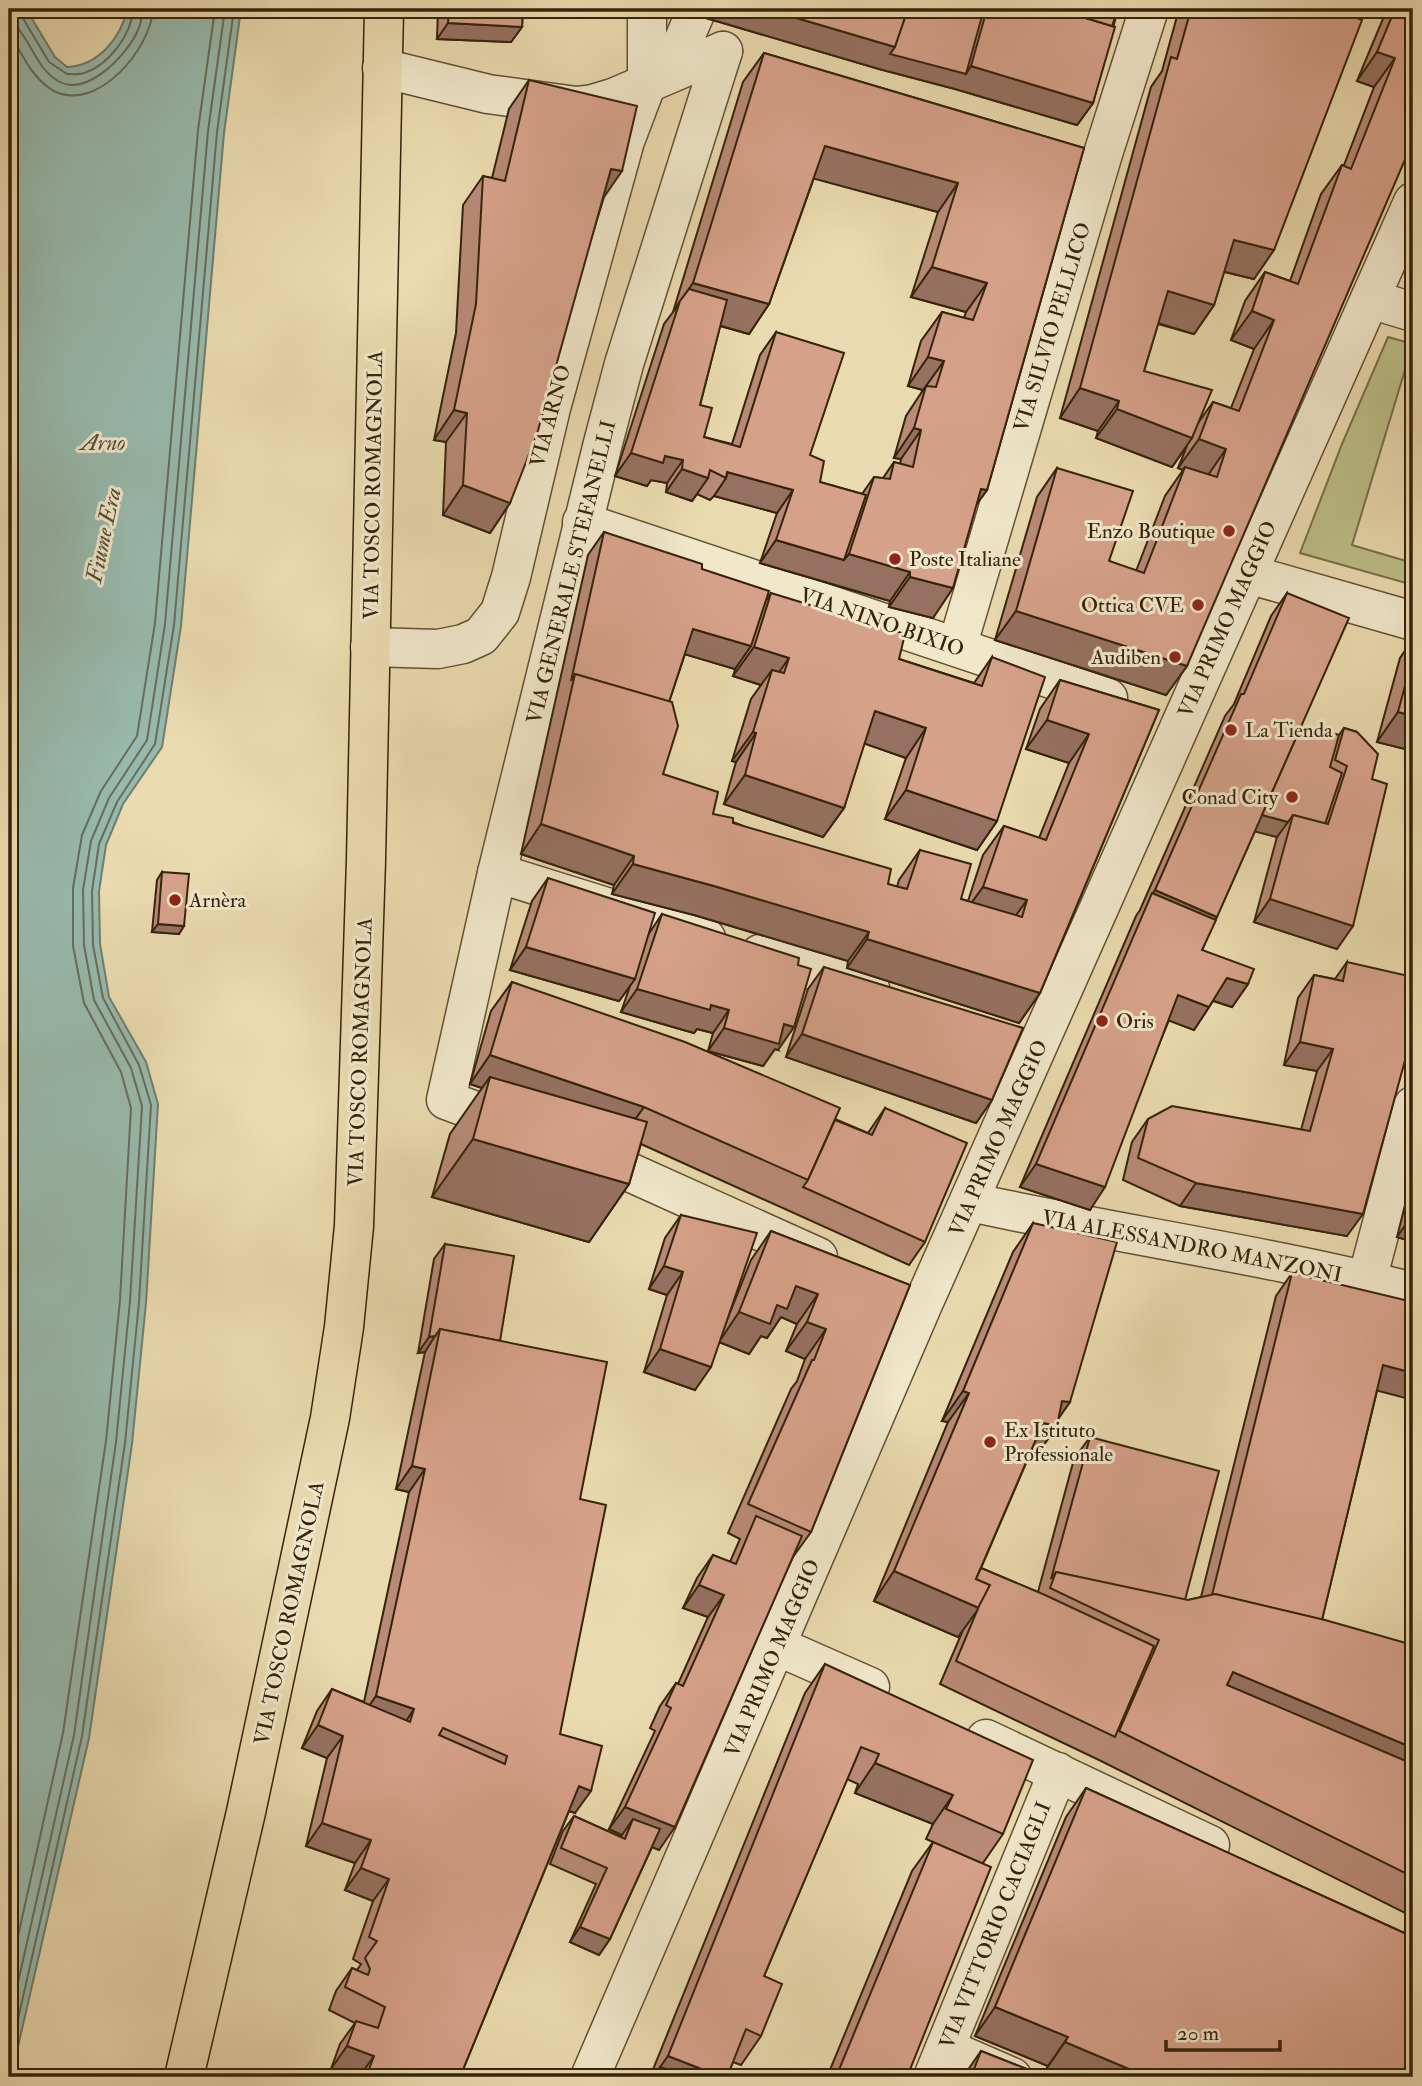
<svg xmlns="http://www.w3.org/2000/svg" width="1422" height="2086" font-family="'IM FELL Double Pica',serif">
<style>
.green{fill:#bcbe87;stroke:#787048;stroke-width:2}
.water{fill:#98baae;stroke:#707e6c;stroke-width:2}
.lines{fill:none;stroke-linecap:round;stroke-linejoin:round}
.shore{stroke:#666e5c;stroke-width:2}
.minor-casing{stroke:#625133;stroke-width:41}
.primary-casing{stroke:#35230a;stroke-width:41}
.minor{stroke:#f1e7cb;stroke-width:38}
.primary{stroke:#eadaaf;stroke-width:38}
.wall{fill:#b88a77;stroke:#35230a;stroke-width:2;fill-rule:evenodd}
.shaded-wall{fill:#967161;stroke:#35230a;stroke-width:2}
.building{fill:#d6a18a;stroke:#35230a;stroke-width:2;fill-rule:evenodd}
.poi-dot{fill:#8f2418;stroke:#f1e7cb;stroke-width:2.5}
.labels{text-anchor:middle;stroke-width:6;stroke-linejoin:round;paint-order:stroke}
.street-label{font-size:21px;fill:#35230a;stroke:#f1e7cb}
.poi-label{font-size:21px;fill:#35230a;stroke:#f1e7cb;text-anchor:start}
.water-label{font-size:23px;font-style:italic;fill:#53503b;stroke:#f1e7cb}
</style>
<rect width="100%" height="100%" fill="#eadaaf"/>
<filter id="stains"><feTurbulence type="fractalNoise" baseFrequency=".00286" numOctaves="4"/><feColorMatrix values="0 0 0 0 .2 0 0 0 0 .09 0 0 0 0 .02 0 0 0 .5 -.17"/></filter>
<radialGradient id="worn" r=".72"><stop offset=".6" stop-color="#630" stop-opacity="0"/><stop offset="1" stop-color="#630" stop-opacity=".3"/></radialGradient>
<polygon class="green" points="1388,337 1413,344 1413,361 1408,360 1352,545 1413,563 1413,585 1300,553 1342,444"/>
<path class="water" d="M9 9H26L55 57 67 67C98 66 121 38 127 9H241L224 133 181 626 162 747 123 804 106 845 99 891 100 944 109 997 146 1062 158 1104 146 1303 132 1444 89 1738 11 2077H9Z"/>
<g class="lines">
<g class="shore">
<path d="M11 9C12 21 21 32 28 43 36 57 43 72 58 81 87 98 128 54 138 30 141 24 142 16 142 9"/>
<path d="M20 9 21 15 49 62 67 74C72 74 79 75 84 73 109 65 132 34 133 9"/>
<path d="M9 32C21 52 32 79 54 91 98 113 151 48 153 9"/>
<polyline points="9,1977 63,1733 106,1441 120,1300 131,1108 121,1072 84,1003 73,946 73,888 82,835 101,791 137,736 155,623 198,130 215,9"/>
<polyline points="9,2022 74,1735 116,1442 130,1301 142,1106 131,1068 94,1000 84,945 83,890 91,841 109,798 147,740 165,624 208,131 225,9"/>
<polyline points="9,2059 82,1736 125,1443 139,1302 151,1105 139,1065 103,998 93,945 92,891 99,844 117,802 155,744 174,625 217,132 234,9"/>
</g>
<g class="minor-casing">
<g id="minor">
<polyline points="382,68 488,94 576,106 593,104 613,98 723,51"/>
<polyline points="670,72 697,9"/>
<polyline points="1370,299 1413,312"/>
<polyline points="582,522 1108,698"/>
<polyline points="1248,574 1413,621"/>
<polyline points="370,647 438,649 463,644 481,636 500,612 511,577 551,408 625,141 647,83 647,9"/>
<polyline points="957,647 1102,157 1149,9"/>
<polyline points="497,873 706,938"/>
<polyline points="760,954 870,988"/>
<polyline points="516,1126 446,1100 497,873 603,443 624,364 723,51"/>
<polyline points="585,1152 818,1257"/>
<path d="M970 1202C1117 1234 1267 1255 1413 1292"/>
<polyline points="1367,1280 1413,1106"/>
<polyline points="777,1646 870,1687"/>
<polyline points="986,1739 1210,1845"/>
<polyline points="945,2048 1012,2077"/>
<polyline points="590,2077 923,1304 1413,202"/>
<polyline points="933,2077 1058,1772"/>
</g>
</g>
<g class="primary-casing">
<polyline id="primary" points="184,2077 246,1812 330,1418 344,1327 354,1226 366,860 384,9"/>
</g>
<use href="#minor" class="minor"/>
<use href="#primary" class="primary"/>
</g>
<g class="wall">
<polygon points="438,9 523,9 522,27 511,42 437,39"/>
<polygon points="710,9 955,9 976,14 978,9 1036,9 1045,12 1047,9 1060,10 1060,9 1118,9 1093,103 1077,125 955,89 879,69 706,18"/>
<polygon points="1179,9 1336,9 1254,279 1224,272 1214,305 1194,334 1158,324 1144,371 1198,423 1213,402 1231,408 1254,349 1231,340 1245,301 1265,272 1290,281 1321,194 1342,165 1344,165 1374,87 1357,81 1387,9 1413,9 1187,666 1166,695 995,640 1037,497 1057,468 1109,561 1136,571 1165,496 1183,470 1178,468 1187,446 1172,467 1096,438 1098,431 1060,418 1151,87 1162,71"/>
<path d="M764 53 1084 148 987 490 976 505 933 618 889 607 890 601 760 563 777 513 714 496 710 500 697 494 692 501 666 492 667 483 651 480 647 486 615 476 664 324 673 312 743 82ZM814 178 938 212 911 297 966 312 964 318 942 312 921 341 908 386 923 390 906 416 894 458 901 459 900 464 894 462 883 478 874 477 862 494 820 482 810 455 776 332 760 355 732 444 704 437 700 405 720 326 749 334 769 304Z"/>
<polygon points="529,80 604,197 510,503 490,533 443,515 446,442 434,440 456,333 463,205 483,176 492,178 509,109"/>
<polygon points="604,532 767,599 771,593 899,659 974,683 992,657 997,821 977,850 885,819 906,758 864,743 844,808 823,837 724,804 736,762 732,761 751,699 761,685 733,676 736,667 735,669 685,654 669,702 663,774 713,814 888,884 897,887 899,880 920,850 961,899 968,901 983,855 1004,826 1039,838 1069,763 1026,749 1040,709 1060,680 1159,710 1040,993 1019,1023 847,968 848,961 694,915 612,894 614,885 521,854 588,555"/>
<polygon points="1287,593 1301,727 1339,735 1344,728 1357,732 1337,949 1254,922 1277,837 1255,831 1202,950 1248,984 1232,1007 1213,1001 1194,1030 1169,1020 1090,1210 1020,1187 1136,916 1140,910 1225,716 1234,704 1271,616"/>
<polygon points="1413,639 1413,751 1377,742 1400,658"/>
<polygon points="162,872 179,934 152,932 157,880"/>
<polygon points="548,878 648,935 662,914 778,1050 775,1049 763,1066 708,1051 713,1033 697,1029 694,1033 621,1012 630,986 619,1001 510,970 532,901"/>
<polygon points="1347,962 1347,1236 1180,1206 1123,1180 1132,1142 1148,1119 1301,1130 1317,1071 1284,1065 1298,998 1314,975 1335,979"/>
<polygon points="824,967 992,1100 976,1123 786,1057 808,989"/>
<polygon points="512,982 868,1133 885,1108 925,1242 909,1265 641,1144 629,1184 589,1242 432,1197 450,1134 482,1088 470,1084 491,1011"/>
<polygon points="1413,1173 1413,1242 1397,1237"/>
<polygon points="681,1215 725,1325 751,1260 771,1231 910,1285 811,1532 793,1557 659,1850 652,1847 610,1939 599,1955 570,1942 596,1884 550,1864 563,1831 574,1816 621,1837 622,1835 609,1829 655,1731 650,1728 660,1706 676,1683 678,1684 708,1617 683,1608 697,1578 713,1555 730,1562 740,1539 728,1533 791,1389 797,1381 805,1359 786,1351 797,1324 781,1317 767,1338 761,1336 749,1354 719,1342 695,1390 644,1372 667,1295 649,1289 665,1238"/>
<polygon points="1033,1223 1070,1402 1058,1418 1057,1426 1036,1456 1030,1454 981,1568 1038,1592 1074,1459 1090,1437 1185,1600 1188,1600 1201,1597 1276,1296 1292,1273 1377,1391 1322,1619 1413,1666 1413,1917 1099,1760 940,1684 963,1630 958,1637 874,1601 948,1422 942,1421 1013,1252"/>
<polygon points="445,1244 500,1341 580,1499 560,1734 575,1813 569,1811 460,2077 353,2077 331,2069 340,2044 355,2023 329,2010 336,1991 352,1968 357,1970 361,1964 353,1959 373,1901 345,1890 355,1863 306,1846 327,1758 302,1748 317,1711 332,1689 364,1702 409,1492 396,1489 425,1352 418,1353 434,1259"/>
<polygon points="825,1664 1003,1834 983,1863 907,2077 827,2077 912,1871 933,1842 926,1839 933,1824 855,1793 858,1784 847,1779 764,1976 761,2036 741,2065 733,2062 727,2077 650,2077 805,1693"/>
<polygon points="1086,1788 1413,1937 1045,2071 1048,2066 975,2036 1066,1817"/>
<polygon points="981,2051 1047,2077 963,2077"/>
</g>
<g class="shaded-wall">
<polygon points="713,9 766,9 895,47 966,74 971,66 1093,103 1077,125 955,89 879,69 706,18"/>
<polygon points="448,23 522,27 511,42 437,39"/>
<polygon points="1377,52 1395,58 1374,87 1357,81"/>
<polygon points="825,146 958,183 938,212 804,176"/>
<polygon points="611,169 622,171 602,200"/>
<polygon points="1234,240 1274,250 1254,279 1213,269"/>
<polygon points="932,267 987,283 966,312 911,297"/>
<polygon points="693,283 769,304 749,334 676,313 680,301 673,312"/>
<polygon points="1168,291 1214,305 1194,334 1148,320"/>
<polygon points="1252,311 1274,320 1254,349 1231,340"/>
<polygon points="928,357 944,361 923,390 908,386"/>
<polygon points="1080,388 1119,401 1098,431 1060,418"/>
<polygon points="1117,409 1192,438 1172,467 1096,438"/>
<polygon points="454,410 467,413 446,442 434,440"/>
<polygon points="914,428 921,430 901,459 894,458"/>
<polygon points="1199,439 1226,449 1206,478 1185,467 1183,470 1178,468"/>
<polygon points="631,453 665,456 683,460 667,483 651,480 647,486 615,476"/>
<polygon points="682,469 708,478 692,501 666,492"/>
<polygon points="727,472 793,490 777,513 714,496 726,478"/>
<polygon points="463,485 510,503 490,533 443,515"/>
<polygon points="981,489 987,490 966,519"/>
<polygon points="776,540 844,560 849,554 910,572 890,601 760,563"/>
<polygon points="910,577 953,588 933,618 889,607"/>
<polygon points="1016,611 1187,666 1166,695 995,640"/>
<polygon points="693,629 751,646 735,669 677,652"/>
<polygon points="754,647 789,658 768,688 772,670 761,685 733,676"/>
<polygon points="875,711 926,728 906,758 854,740"/>
<polygon points="1398,712 1413,716 1413,751 1377,742"/>
<polygon points="1047,720 1089,734 1069,763 1026,749"/>
<polygon points="753,732 756,733 736,762 732,761"/>
<polygon points="745,775 844,808 823,837 724,804"/>
<polygon points="906,790 997,821 977,850 885,819"/>
<polygon points="1260,814 1288,822 1277,837 1249,830"/>
<polygon points="541,824 634,856 614,885 521,854"/>
<polygon points="633,864 714,886 869,932 848,961 694,915 612,894"/>
<polygon points="983,887 1027,900 1006,929 962,916"/>
<polygon points="1155,890 1217,917 1201,940 1151,896"/>
<polygon points="1270,899 1353,926 1337,949 1254,922"/>
<polygon points="158,924 184,926 179,934 152,932"/>
<polygon points="867,939 1040,993 1019,1023 847,968"/>
<polygon points="526,947 635,979 619,1001 510,970"/>
<polygon points="1227,978 1248,984 1232,1007 1211,1000"/>
<polygon points="637,989 711,1005 729,1010 713,1033 697,1029 694,1033 621,1012"/>
<polygon points="1178,995 1209,1007 1194,1030 1162,1018"/>
<polygon points="784,1024 794,1027 778,1050 775,1049 763,1066 708,1051 724,1028"/>
<polygon points="802,1034 992,1100 976,1123 786,1057"/>
<polygon points="1300,1042 1333,1049 1317,1071 1284,1065"/>
<polygon points="490,1055 644,1107 623,1136 490,1077 482,1088 470,1084"/>
<polygon points="473,1139 629,1184 589,1242 432,1197"/>
<polygon points="1036,1164 1105,1187 1090,1210 1020,1187"/>
<polygon points="1196,1183 1363,1214 1347,1236 1180,1206"/>
<polygon points="1413,1214 1413,1242 1397,1237"/>
<polygon points="664,1266 683,1272 667,1295 649,1289"/>
<polygon points="796,1286 818,1294 797,1324 781,1317 767,1338 761,1336 749,1354 719,1342 739,1312 777,1305"/>
<polygon points="807,1322 826,1329 805,1359 786,1351"/>
<polygon points="435,1336 425,1352 418,1353 429,1337"/>
<polygon points="660,1349 711,1367 695,1390 644,1372"/>
<polygon points="1383,1365 1413,1373 1413,1400 1367,1388"/>
<polygon points="963,1391 969,1393 948,1422 942,1421"/>
<polygon points="1062,1401 1070,1402 1054,1425 1057,1426 1036,1456 1023,1452 1043,1423"/>
<polygon points="412,1466 425,1469 409,1492 396,1489"/>
<polygon points="894,1571 979,1608 958,1637 874,1601"/>
<polygon points="699,1585 724,1595 708,1617 683,1608"/>
<polygon points="1233,1672 1413,1748 1413,1785 1213,1701"/>
<polygon points="376,1696 414,1709 399,1732 360,1719"/>
<polygon points="318,1725 343,1736 327,1758 302,1748"/>
<polygon points="875,1763 953,1795 933,1824 855,1793"/>
<polygon points="579,1786 591,1791 575,1813 563,1809"/>
<polygon points="625,1807 675,1827 659,1850 626,1836 633,1819 622,1835 609,1829"/>
<polygon points="322,1823 371,1840 355,1863 306,1846"/>
<polygon points="361,1868 389,1879 373,1901 345,1890"/>
<polygon points="580,1927 610,1939 599,1955 570,1942"/>
<polygon points="995,2007 1068,2037 1048,2066 975,2036"/>
<polygon points="1065,2042 1148,2077 1058,2077 1045,2071"/>
<polygon points="347,2046 374,2056 359,2077 353,2077 331,2069"/>
<polygon points="668,2056 722,2077 656,2077 660,2067 653,2077"/>
</g>
<g class="building">
<polygon points="449,9 523,9 522,27 448,23"/>
<polygon points="766,9 908,9 895,47"/>
<polygon points="908,9 955,9 982,16 966,74 890,54 895,47"/>
<polygon points="987,9 1036,9 1047,12 1048,9 1056,9 1115,27 1093,103 971,66"/>
<polygon points="1067,9 1118,9 1112,26 1066,12"/>
<polygon points="1191,9 1336,9 1362,20 1274,250 1234,240 1214,305 1168,291 1144,371 1212,390 1192,438 1117,409 1119,401 1080,388 1171,57 1177,59"/>
<polygon points="1395,9 1413,9 1413,141 1187,666 1016,611 1057,468 1133,491 1109,561 1144,573 1185,467 1217,477 1226,449 1199,439 1213,402 1239,411 1274,320 1252,311 1265,272 1298,284 1342,165 1351,169 1395,58 1377,52"/>
<polygon points="764,53 1084,148 987,490 981,489 953,588 910,577 910,572 849,554 874,477 890,479 894,462 913,467 921,430 914,428 926,386 936,387 944,361 928,357 942,312 973,320 987,283 932,267 958,183 825,146 769,304 693,283"/>
<polygon points="529,80 637,106 622,171 611,169 537,434 510,503 463,485 467,413 454,410 476,304 483,176 505,181"/>
<polygon points="689,289 727,300 700,405 712,408 704,437 740,447 776,332 844,353 810,455 824,461 820,482 866,495 844,560 776,540 793,490 727,472 726,478 710,470 708,478 682,469 683,460 665,456 663,463 631,453 680,301"/>
<polygon points="604,532 702,564 702,569 769,591 751,646 693,629 669,702 575,674 571,681"/>
<polygon points="771,593 905,634 899,659 982,686 992,657 1045,677 997,821 906,790 926,728 875,711 844,808 745,775 756,733 753,732 772,670 784,673 789,658 754,647"/>
<polygon points="1287,593 1349,618 1217,917 1155,890 1241,694 1244,694"/>
<polygon points="1413,656 1413,716 1398,712"/>
<polygon points="575,674 672,702 678,726 663,774 718,792 713,814 733,818 733,823 891,869 888,884 907,889 920,850 971,864 961,899 1022,917 1027,900 983,887 1004,826 1046,840 1089,734 1047,720 1060,680 1159,710 1040,993 867,939 869,932 714,886 633,864 634,856 541,824"/>
<polygon points="1301,727 1339,735 1330,767 1342,773 1325,824 1293,815 1288,822 1262,815"/>
<polygon points="1344,728 1357,732 1378,754 1372,779 1387,784 1353,926 1270,899 1293,815 1328,824 1347,766 1335,760"/>
<polygon points="162,872 189,874 184,926 158,924"/>
<polygon points="548,878 655,913 635,979 526,947"/>
<polygon points="1152,893 1216,920 1202,950 1254,969 1248,984 1227,978 1209,1007 1178,995 1105,1187 1036,1164"/>
<polygon points="662,914 799,958 798,965 811,969 794,1027 784,1024 779,1044 724,1028 729,1010 711,1005 710,1010 637,989"/>
<polygon points="1347,962 1413,977 1413,1031 1363,1214 1196,1183 1138,1158 1148,1119 1172,1106 1310,1131 1333,1049 1300,1042 1314,975 1343,981"/>
<polygon points="824,967 1023,1028 992,1100 802,1034"/>
<polygon points="512,982 685,1042 840,1108 808,1180 644,1107 490,1055"/>
<polygon points="490,1077 647,1122 629,1184 473,1139"/>
<polygon points="885,1108 967,1143 925,1242 803,1187 808,1180 835,1120 872,1135"/>
<polygon points="681,1215 757,1233 711,1367 660,1349 683,1272 664,1266"/>
<polygon points="1033,1223 1117,1242 1070,1402 1062,1401 1057,1426 1043,1423 976,1579 990,1585 979,1608 894,1571 969,1393 963,1391"/>
<polygon points="771,1231 910,1285 811,1532 748,1504 812,1360 814,1360 826,1329 807,1322 818,1294 796,1286 787,1309 777,1305 770,1324 739,1312"/>
<polygon points="445,1244 514,1256 500,1341 440,1329 435,1336 429,1337"/>
<polygon points="1292,1273 1413,1302 1413,1373 1383,1365 1322,1620 1215,1594 1212,1595"/>
<path d="M440 1329 607 1362 580 1499 606 1505 560 1734 602 1746 591 1791 579 1786 460 2077H366L374 2056 347 2046 356 2021 378 2028 385 2007 345 1987 352 1968 368 1975 370 1969 365 1958 377 1941 369 1937 389 1879 361 1868 371 1840 322 1823 343 1736 318 1725 332 1689 410 1722 414 1709 376 1696 425 1469 412 1466ZM443 1728 507 1756 505 1764 439 1735Z"/>
<polygon points="1090,1437 1219,1471 1185,1600 1056,1572 1051,1579"/>
<polygon points="756,1516 802,1536 675,1827 625,1807 671,1708 666,1705 676,1683 683,1686 724,1595 699,1585 713,1555 736,1564"/>
<polygon points="981,1568 1045,1595 1154,1646 1115,1737 956,1661 979,1606 990,1585 976,1579"/>
<polygon points="1056,1572 1188,1600 1215,1594 1325,1620 1413,1645 1413,1661 1412,1666 1413,1666 1413,1748 1233,1672 1227,1685 1413,1764 1413,1877 1119,1731 1159,1640 1050,1588"/>
<polygon points="825,1664 1033,1760 1003,1834 946,1809 953,1795 875,1763 879,1754 861,1747 764,1976 782,1984 761,2036 746,2029 727,2077 722,2077 668,2056"/>
<polygon points="1086,1788 1413,1937 1413,2077 1148,2077 1065,2042 1068,2037 995,2007"/>
<polygon points="574,1816 625,1839 633,1819 660,1829 610,1939 580,1927 607,1868 561,1848"/>
<polygon points="933,1842 991,1867 907,2077 836,2077"/>
<polygon points="981,2051 1047,2077 971,2077"/>
<polygon points="660,2067 687,2077 656,2077"/>
</g>
<g class="poi-dot">
<circle cx="1229" cy="531" r="7"/>
<circle cx="895" cy="559" r="7"/>
<circle cx="1198" cy="605" r="7"/>
<circle cx="1175" cy="657" r="7"/>
<circle cx="1231" cy="730" r="7"/>
<circle cx="1292" cy="797" r="7"/>
<circle cx="175" cy="900" r="7"/>
<circle cx="1102" cy="1021" r="7"/>
<circle cx="990" cy="1442" r="7"/>
</g>
<g class="labels">
<g class="street-label">
<text transform="translate(1052 327) rotate(-73)" y="7">VIA SILVIO PELLICO</text>
<text transform="translate(550 416) rotate(-75)" y="7">VIA ARNO</text>
<text transform="translate(373 485) rotate(-89)" y="7">VIA TOSCO ROMAGNOLA</text>
<text transform="translate(571 572) rotate(-76)" y="7">VIA GENERALE STEFANELLI</text>
<text transform="translate(1227 619) rotate(-66)" y="7">VIA PRIMO MAGGIO</text>
<text transform="translate(882 622) rotate(19)" y="7">VIA NINO BIXIO</text>
<text transform="translate(360 1052) rotate(-88)" y="7">VIA TOSCO ROMAGNOLA</text>
<text transform="translate(998 1138) rotate(-66)" y="7">VIA PRIMO MAGGIO</text>
<text transform="translate(1192 1246) rotate(11)" y="7">VIA ALESSANDRO MANZONI</text>
<text transform="translate(289 1613) rotate(-78)" y="7">VIA TOSCO ROMAGNOLA</text>
<text transform="translate(772 1658) rotate(-67)" y="7">VIA PRIMO MAGGIO</text>
<text transform="translate(995 1925) rotate(-68)" y="7">VIA VITTORIO CACIAGLI</text>
</g>
<g class="poi-label">
<text x="1215" y="538" text-anchor="end">Enzo Boutique</text>
<text x="909" y="566">Poste Italiane</text>
<text x="1184" y="612" text-anchor="end">Ottica CVE</text>
<text x="1161" y="664" text-anchor="end">Audiben</text>
<text x="1245" y="737">La Tienda</text>
<text x="1278" y="804" text-anchor="end">Conad City</text>
<text x="189" y="907">Arnèra</text>
<text x="1116" y="1028">Oris</text>
<text x="1004" y="1437">Ex Istituto<tspan x="1004" dy="24">Professionale</tspan></text>
</g>
<g class="water-label">
<text x="103" y="450">Arno</text>
<text transform="translate(103 535) rotate(-78)" y="8">Fiume Era</text>
</g>
</g>
<rect width="1422" height="2086" fill="none" stroke="#eadaaf" stroke-width="35"/>
<rect x="10" y="10" width="1401" height="2065" fill="none" stroke="#35230a" stroke-width="3.5"/>
<rect x="18" y="18" width="1387" height="2051" fill="none" stroke="#35230a" stroke-width="2"/>
<path d="M1166 2040v10h114v-10" fill="none" stroke="#35230a" stroke-width="3.5"/>
<text x="1177" y="2040" font-size="21" fill="#35230a" stroke="#f1e7cb" stroke-width="5" paint-order="stroke">20 m</text>
<rect width="100%" height="100%" filter="url(#stains)"/>
<rect width="100%" height="100%" fill="url(#worn)"/>
</svg>
